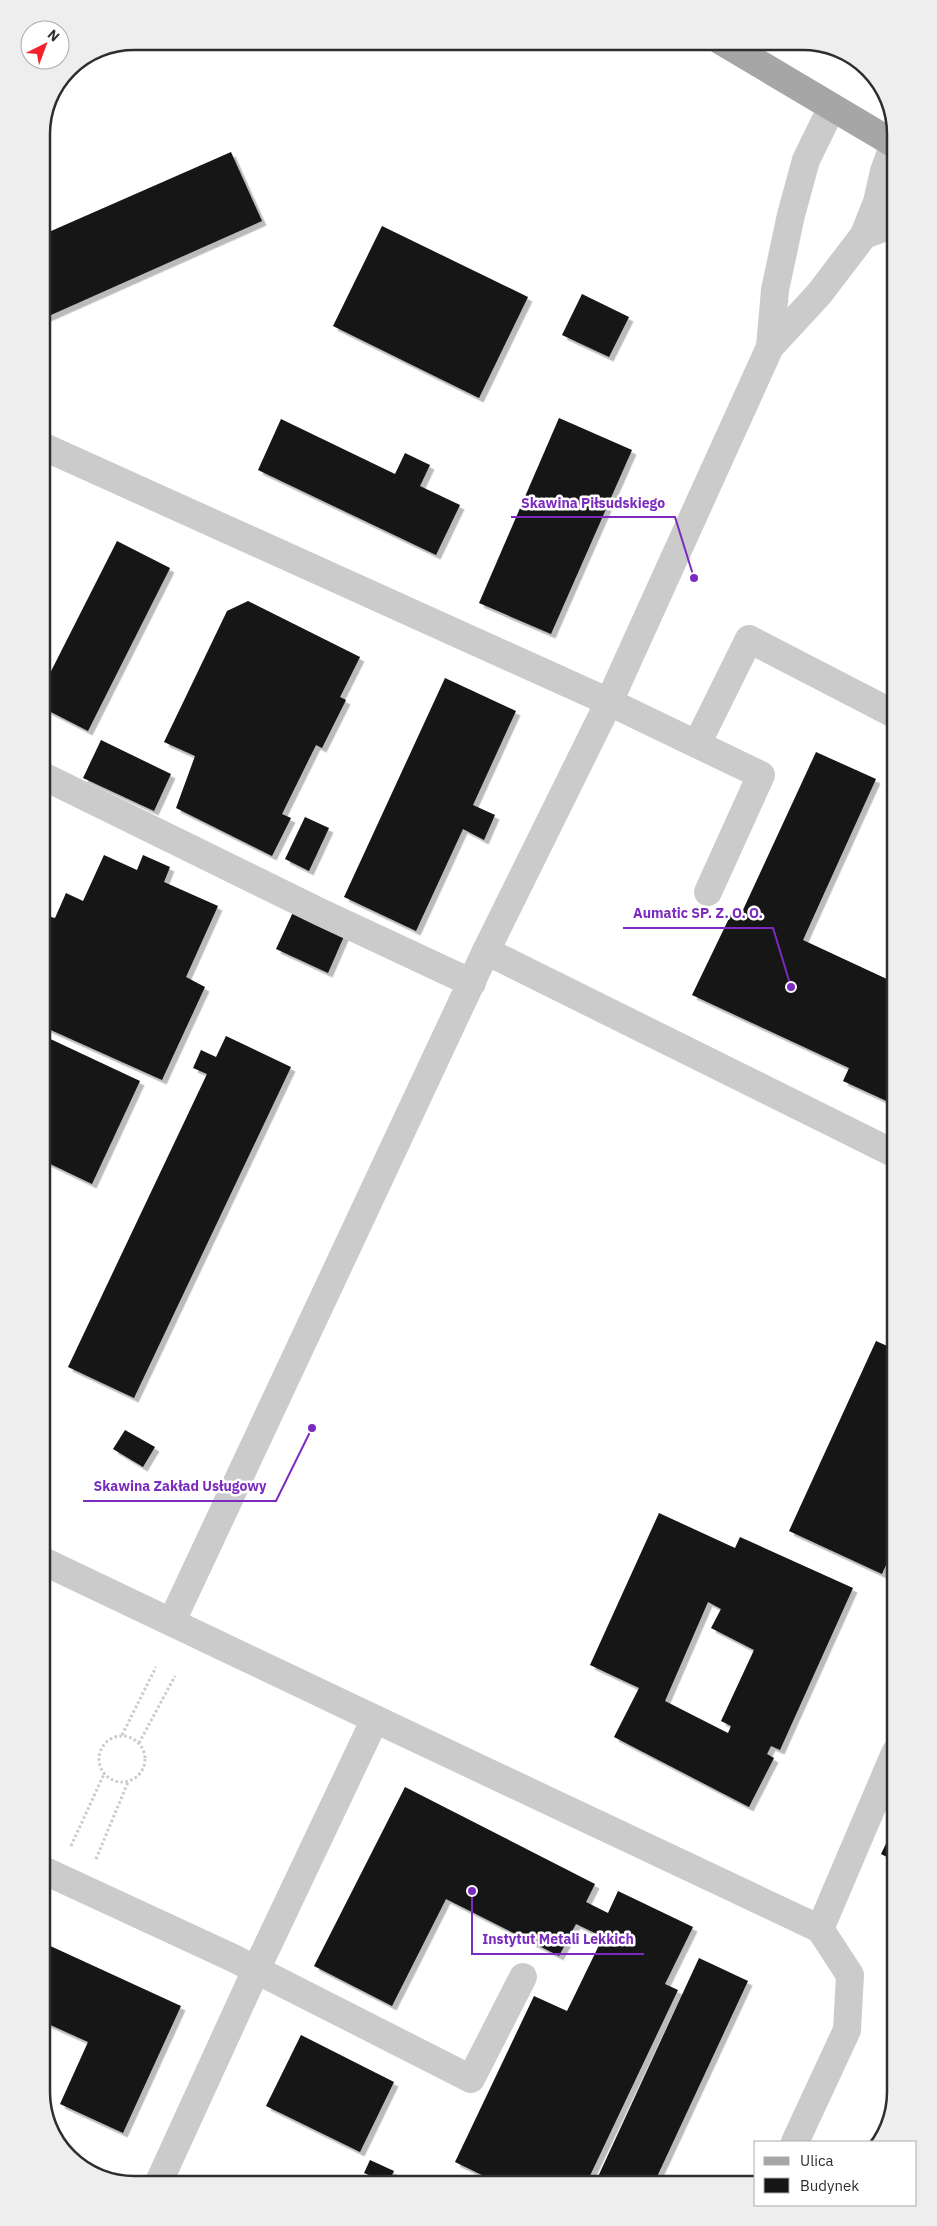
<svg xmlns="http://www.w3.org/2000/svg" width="937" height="2226" font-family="'IBM Plex Sans',sans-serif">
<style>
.building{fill:#151515;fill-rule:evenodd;filter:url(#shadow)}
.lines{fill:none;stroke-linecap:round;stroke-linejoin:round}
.path{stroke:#cbcbcb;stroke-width:3;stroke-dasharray:2.5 2.5;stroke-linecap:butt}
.minor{stroke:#cbcbcb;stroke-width:28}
.major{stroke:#a6a6a6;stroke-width:28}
.rim{fill:none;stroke:#2e2e2e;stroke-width:2.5}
.leader{fill:none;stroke:#7b2cbf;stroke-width:2}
.callout-dot{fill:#7b2cbf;stroke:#fff;stroke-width:2}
.callout-label{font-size:14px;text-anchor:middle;font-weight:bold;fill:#7b2cbf;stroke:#fff;stroke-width:5;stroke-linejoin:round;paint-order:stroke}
</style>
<defs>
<filter id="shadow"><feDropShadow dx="4.5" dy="4.5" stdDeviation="0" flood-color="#0004"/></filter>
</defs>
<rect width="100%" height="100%" fill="#fff"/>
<g class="building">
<polygon points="231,152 262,221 42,319 42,235"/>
<polygon points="382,226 528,297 479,398 333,326"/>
<polygon points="582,294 629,317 609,357 562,335"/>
<polygon points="559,418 632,450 551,634 479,603"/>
<polygon points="281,419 395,474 405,453 430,465 420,486 460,505 436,555 258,470"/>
<polygon points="117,541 170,568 88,731 43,708 43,687"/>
<polygon points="248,601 360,657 340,697 346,700 322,748 316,745 282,814 291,818 272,856 176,808 195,756 164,742 227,611"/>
<polygon points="445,678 516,711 473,805 495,815 484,840 463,829 416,931 344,897"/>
<polygon points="101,740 171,774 154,811 83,778"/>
<polygon points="816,752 876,779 803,940 889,980 893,972 893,1104 843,1081 849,1068 692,995 734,908 742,912"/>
<polygon points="305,817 329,828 309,871 285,859"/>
<polygon points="104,855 137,870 143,855 170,867 164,882 218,906 186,977 205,987 162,1080 44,1027 43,934 51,917 55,918 66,893 83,901"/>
<polygon points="294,910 345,934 328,973 276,949"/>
<polygon points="44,1036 140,1081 92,1184 44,1161"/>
<polygon points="226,1036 291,1067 134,1398 68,1367 207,1074 193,1068 201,1050 216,1057"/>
<polygon points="876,1341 894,1349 894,1547 882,1574 789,1531"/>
<polygon points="125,1430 155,1447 143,1467 113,1449"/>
<path d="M659 1513 735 1548 740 1537 853 1588 780 1750 771 1746 767 1754 774 1758 749 1807 614 1737 639 1688 590 1665ZM708 1602 721 1609 711 1628 754 1650 721 1721 731 1726 728 1733 665 1701Z"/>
<polygon points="405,1787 595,1884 586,1902 608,1913 618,1891 693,1927 665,1984 678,1990 587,2182 488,2182 490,2179 455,2162 534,1996 567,2011 603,1937 576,1924 559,1956 446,1899 392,2006 314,1966"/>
<polygon points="895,1825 895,1861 881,1854"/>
<polygon points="46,1944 181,2006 123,2133 60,2104 88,2042 46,2023"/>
<polygon points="699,1958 748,1981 655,2181 596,2181"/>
<polygon points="301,2035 394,2082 360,2152 266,2106"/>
<polygon points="370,2160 394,2171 388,2183 364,2173"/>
</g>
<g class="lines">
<g class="path">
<polyline points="122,1735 156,1667"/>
<circle cx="122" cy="1759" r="23"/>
<polyline points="139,1743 175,1676"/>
<polyline points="71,1846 104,1774"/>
<polyline points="96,1859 128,1782"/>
</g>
<g class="minor">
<polyline points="864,235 877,202 884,171 891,152"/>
<polyline points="770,347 819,294 864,235 891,225"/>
<polyline points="42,446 609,702 761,775 708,892"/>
<polyline points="697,744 749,639 892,713"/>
<polyline points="43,776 320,912 472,983"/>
<polyline points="486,951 893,1153"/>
<polyline points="45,1562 375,1719 256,1970 158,2184"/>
<polyline points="172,1621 486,951 609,702 770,347 775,290 791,215 806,160 832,107"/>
<polyline points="375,1719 820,1929 895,1753"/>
<polyline points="45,1871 233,1958 471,2079 523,1977"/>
<polyline points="795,2142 847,2030 850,1975 820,1929"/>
</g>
<polyline class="major" points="721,41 891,142"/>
</g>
<path d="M0 0H937V2226H0ZM134 50H803A84 84 0 0 1 887 134V2092A84 84 0 0 1 803 2176H134A84 84 0 0 1 50 2092V134A84 84 0 0 1 134 50Z" fill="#eee" fill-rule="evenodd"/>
<path class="rim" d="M134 50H803A84 84 0 0 1 887 134V2092A84 84 0 0 1 803 2176H134A84 84 0 0 1 50 2092V134A84 84 0 0 1 134 50Z"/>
<path class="leader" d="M694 578L675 517H511M791 987L773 928H623M312 1428L276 1501H83M472 1891L472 1954H644"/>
<g class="callout-dot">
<circle cx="694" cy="578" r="5"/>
<circle cx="791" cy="987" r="5"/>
<circle cx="312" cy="1428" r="5"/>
<circle cx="472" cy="1891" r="5"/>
</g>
<g class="callout-label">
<text x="593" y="508">Skawina Piłsudskiego</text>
<text x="698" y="918">Aumatic SP. Z. O. O.</text>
<text x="180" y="1491">Skawina Zakład Usługowy</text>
<text x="558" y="1944">Instytut Metali Lekkich</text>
</g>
<rect x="754" y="2141" width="162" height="65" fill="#ffffff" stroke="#ababab"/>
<rect x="764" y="2157" width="25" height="8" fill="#a6a6a6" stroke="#ababab"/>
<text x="800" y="2166" font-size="15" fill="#2e2e2e">Ulica</text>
<rect x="764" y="2178" width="25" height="15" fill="#151515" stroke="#ababab"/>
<text x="800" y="2191" font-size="15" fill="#2e2e2e">Budynek</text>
<g transform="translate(45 45) rotate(42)"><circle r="24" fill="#ffffff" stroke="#ababab"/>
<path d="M0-4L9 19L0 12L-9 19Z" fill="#f61f2b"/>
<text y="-8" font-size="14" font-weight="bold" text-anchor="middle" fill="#2e2e2e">N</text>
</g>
</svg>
